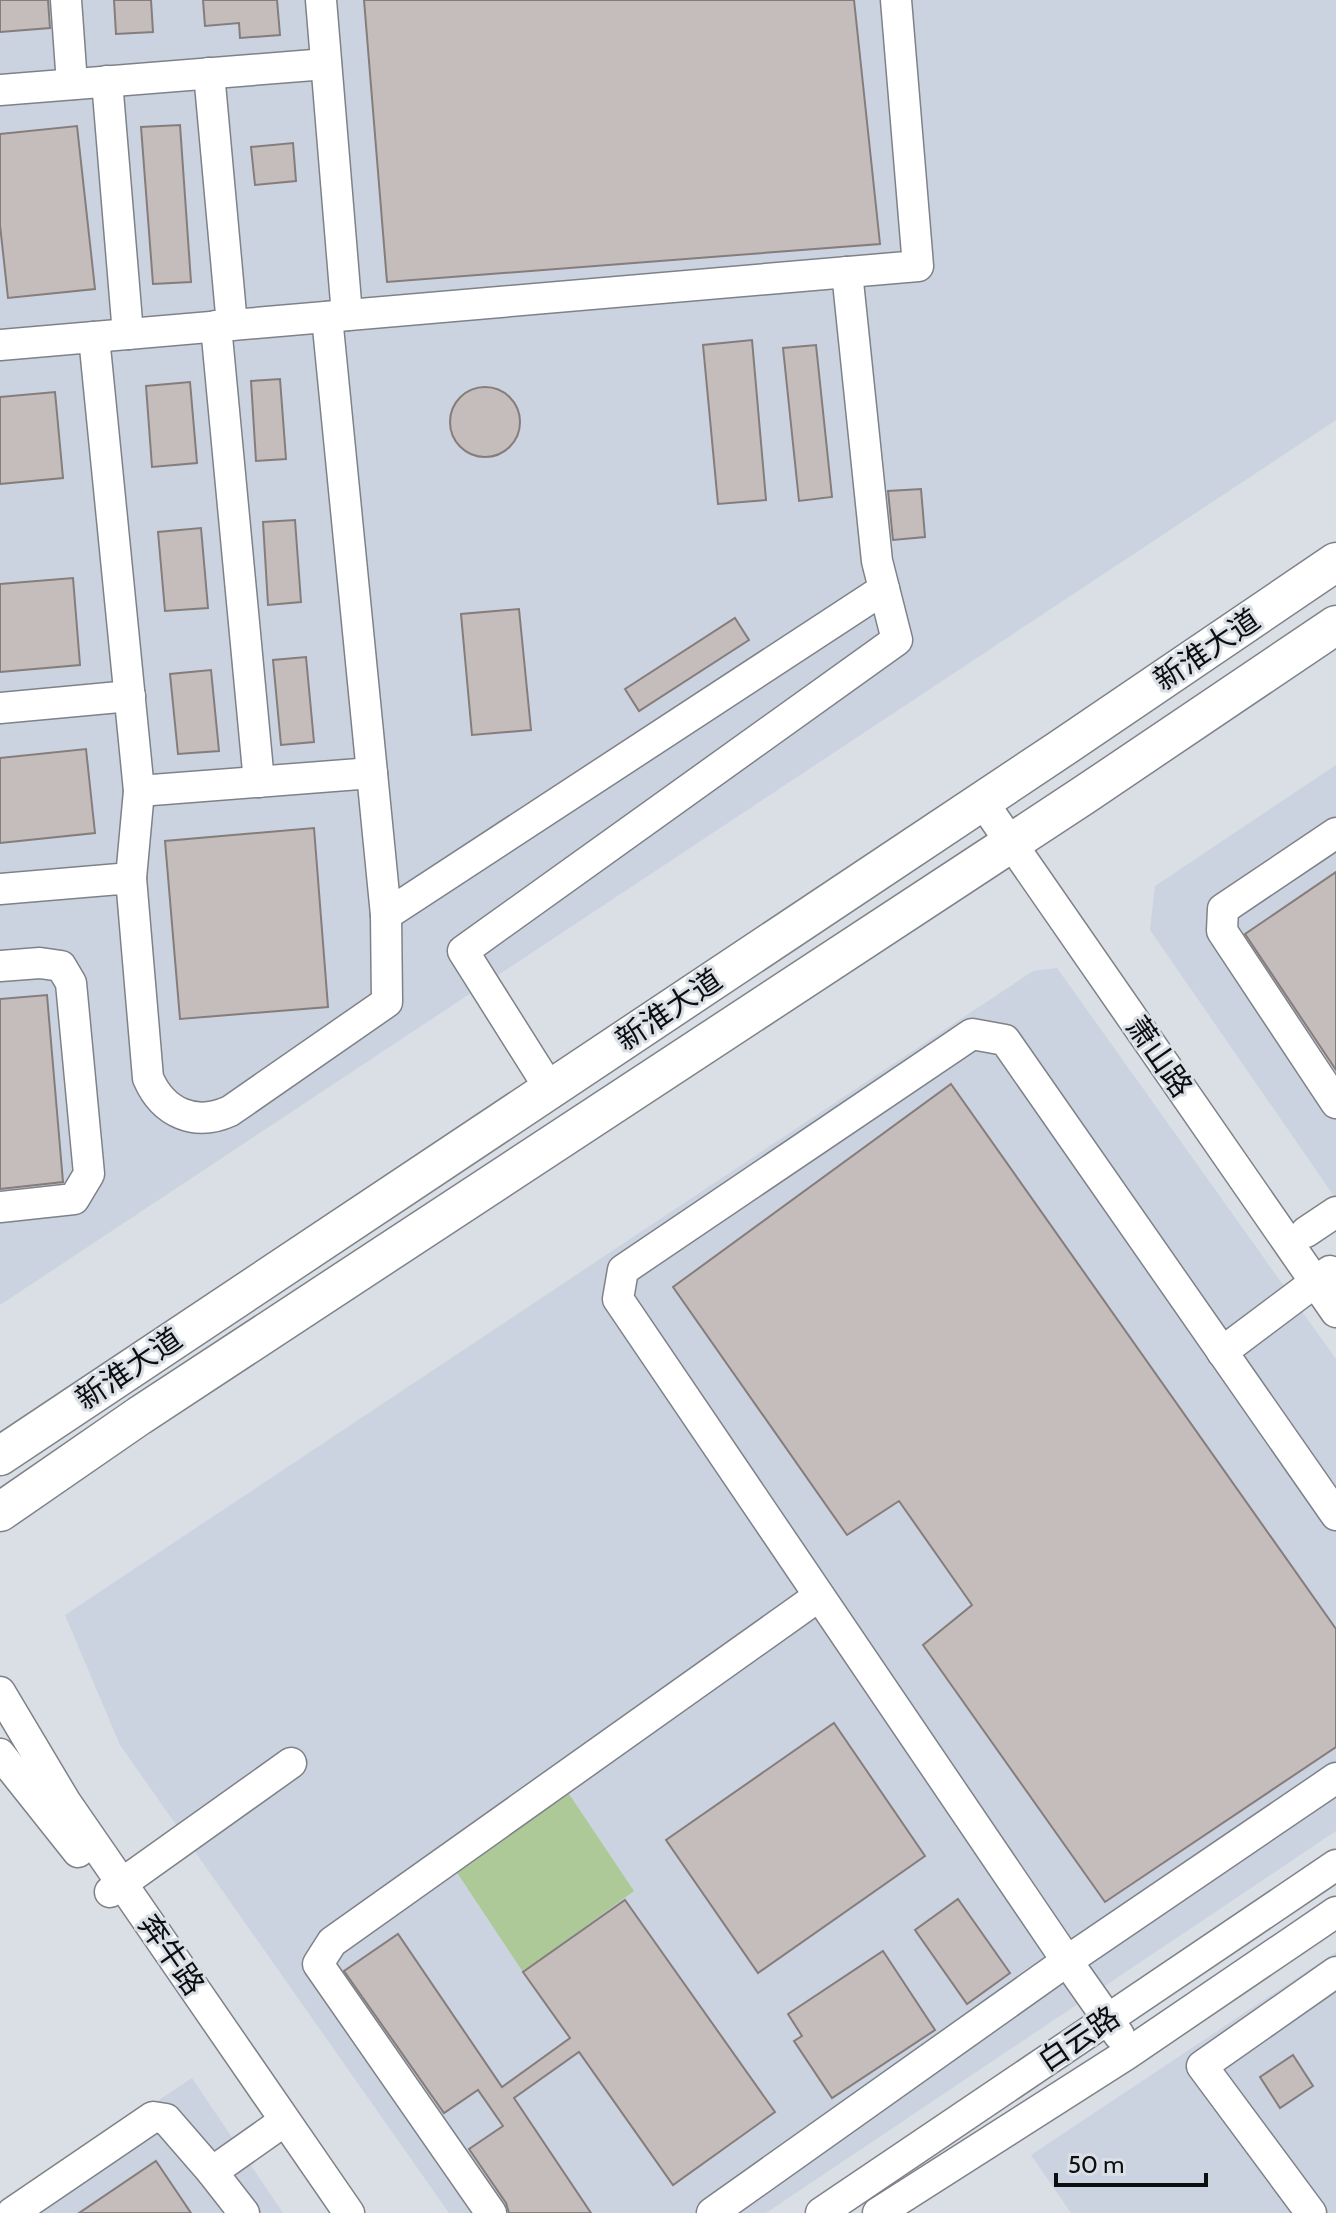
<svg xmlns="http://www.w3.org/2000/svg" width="1336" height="2213" font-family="Cabin,'Noto Sans SC',sans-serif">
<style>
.built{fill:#cbd3e0}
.green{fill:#adc998}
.building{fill:#c5bdbc;stroke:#857d7c;stroke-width:2}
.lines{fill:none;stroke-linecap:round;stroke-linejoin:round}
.minor-casing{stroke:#7e8288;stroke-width:33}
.major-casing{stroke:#7e8288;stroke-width:41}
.minor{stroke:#fff;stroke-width:30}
.major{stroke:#fff;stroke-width:38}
.labels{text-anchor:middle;stroke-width:6;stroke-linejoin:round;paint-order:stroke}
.street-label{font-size:30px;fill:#0c0e10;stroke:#dadee5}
</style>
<rect width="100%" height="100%" fill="#dadee5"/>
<g class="built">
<polygon points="0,0 1336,0 1336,420 0,1305"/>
<polygon points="1336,765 1336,1199 1150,930 1155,886"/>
<polygon points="1057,968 1336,1359 1336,1831 766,2213 449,2213 120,1745 65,1615 1033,971"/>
<polygon points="1336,1952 1336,2213 1071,2213 1031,2155"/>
<polygon points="192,2078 283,2213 0,2213 0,2206"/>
</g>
<polygon class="green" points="569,1794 634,1891 523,1972 456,1871"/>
<g class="building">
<polygon points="0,0 48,0 50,28 0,32"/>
<polygon points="114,0 151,0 153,32 116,34"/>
<polygon points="203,0 277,0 280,35 240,38 239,23 205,26"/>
<polygon points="364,0 854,0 880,244 387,282"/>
<polygon points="180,125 191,282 153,284 141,127"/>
<polygon points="77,126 95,289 8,298 0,225 0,134"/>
<polygon points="293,143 296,181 255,185 251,147"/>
<polygon points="752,340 766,500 718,504 703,345"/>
<polygon points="816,345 832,497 799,501 783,348"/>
<polygon points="280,379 286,459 256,461 251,381"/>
<polygon points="190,382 197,463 152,467 146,386"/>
<circle cx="485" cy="422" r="35"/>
<polygon points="55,392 63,478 0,484 0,397"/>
<polygon points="921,489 925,537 893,540 888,491"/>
<polygon points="295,520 301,602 268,605 263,522"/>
<polygon points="201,528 208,608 165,611 158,532"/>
<polygon points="73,578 80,665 0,672 0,584"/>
<polygon points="519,609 531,730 472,735 461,614"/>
<polygon points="735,618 749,640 639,711 625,689"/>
<polygon points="306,657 314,742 281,745 273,660"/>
<polygon points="211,670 219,751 178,754 170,674"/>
<polygon points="86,749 95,833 0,843 0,758"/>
<polygon points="314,828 328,1007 180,1019 165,841"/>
<polygon points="1336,872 1336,1070 1245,934"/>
<polygon points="47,995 63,1182 0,1189 0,999"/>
<polygon points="951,1084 1336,1629 1336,1747 1105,1902 923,1645 972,1605 899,1501 847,1535 673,1287"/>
<polygon points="834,1723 925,1856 758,1973 666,1840"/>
<polygon points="958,1899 1010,1973 967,2004 915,1930"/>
<polygon points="625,1900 775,2112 673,2185 579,2052 514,2098 591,2213 509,2213 506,2203 469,2149 503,2126 478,2090 444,2113 344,1971 398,1934 502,2087 570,2038 523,1972"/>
<polygon points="883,1951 935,2030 832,2098 794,2041 802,2036 788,2014"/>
<polygon points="1293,2055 1313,2086 1280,2108 1260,2077"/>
<polygon points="156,2161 191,2213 79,2213"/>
</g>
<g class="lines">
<g class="minor-casing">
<g id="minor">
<polyline points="66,0 72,84"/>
<polyline points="321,0 347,315"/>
<polyline points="209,73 232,325"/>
<polyline points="107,81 128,334"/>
<polyline points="0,90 326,64"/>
<polyline points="327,317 386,915 884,589"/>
<polyline points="216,326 259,782"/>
<polyline points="94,337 139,791 131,878"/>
<polyline points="0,345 918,266 896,0"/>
<polyline points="0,708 130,696"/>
<polyline points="139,791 372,773"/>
<polyline points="982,801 1336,1312"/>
<polyline points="1336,833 1223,909 1222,931 1336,1103"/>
<path d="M0 889 131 878 148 1078C163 1113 195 1127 230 1111L387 1002 386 915"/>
<polyline points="0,966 40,963 61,966 71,983 89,1174 74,1199 0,1207"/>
<polyline points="550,1089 463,951 897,640 877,561 847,272"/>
<polyline points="1306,1232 1336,1212"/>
<polyline points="1222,1352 1330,1271"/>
<polyline points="1336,1515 1005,1040 972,1034 623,1270 618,1299 1067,1961 1336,1778"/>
<polyline points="0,1692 65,1801 349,2213"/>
<polyline points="0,1754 78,1852"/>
<polyline points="110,1892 291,1763"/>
<polyline points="12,2213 153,2117 166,2119 212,2172"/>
<polyline points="244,2213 212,2172 273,2129"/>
<polyline points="491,2213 318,1964 332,1942 819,1596"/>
<polyline points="712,2213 1067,1961 1119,2035"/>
<polyline points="821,2213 1336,1865"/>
<polyline points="878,2213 1127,2054 1336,1912"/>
<polyline points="1311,2213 1202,2066 1336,1972"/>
</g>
</g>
<g class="major-casing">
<g id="major">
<polyline points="0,1456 1059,750 1336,562"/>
<polyline points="0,1512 139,1416 1084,795 1336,625"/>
</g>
</g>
<use href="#minor" class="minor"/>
<use href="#major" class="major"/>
</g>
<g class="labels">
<g class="street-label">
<text transform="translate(1207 650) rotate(-34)" y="10">新淮大道</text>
<text transform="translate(669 1010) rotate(-34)" y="10">新淮大道</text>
<text transform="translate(1159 1057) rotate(55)" y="10">萧山路</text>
<text transform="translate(129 1369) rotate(-34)" y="10">新淮大道</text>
<text transform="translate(171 1955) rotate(55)" y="10">奔牛路</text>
<text transform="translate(1079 2039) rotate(-34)" y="10">白云路</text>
</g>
</g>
<path d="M1056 2173v12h150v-12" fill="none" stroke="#0c0e10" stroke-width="4"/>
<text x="1068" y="2173" font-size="24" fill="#0c0e10" stroke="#dadee5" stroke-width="6" paint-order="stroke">50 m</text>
</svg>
